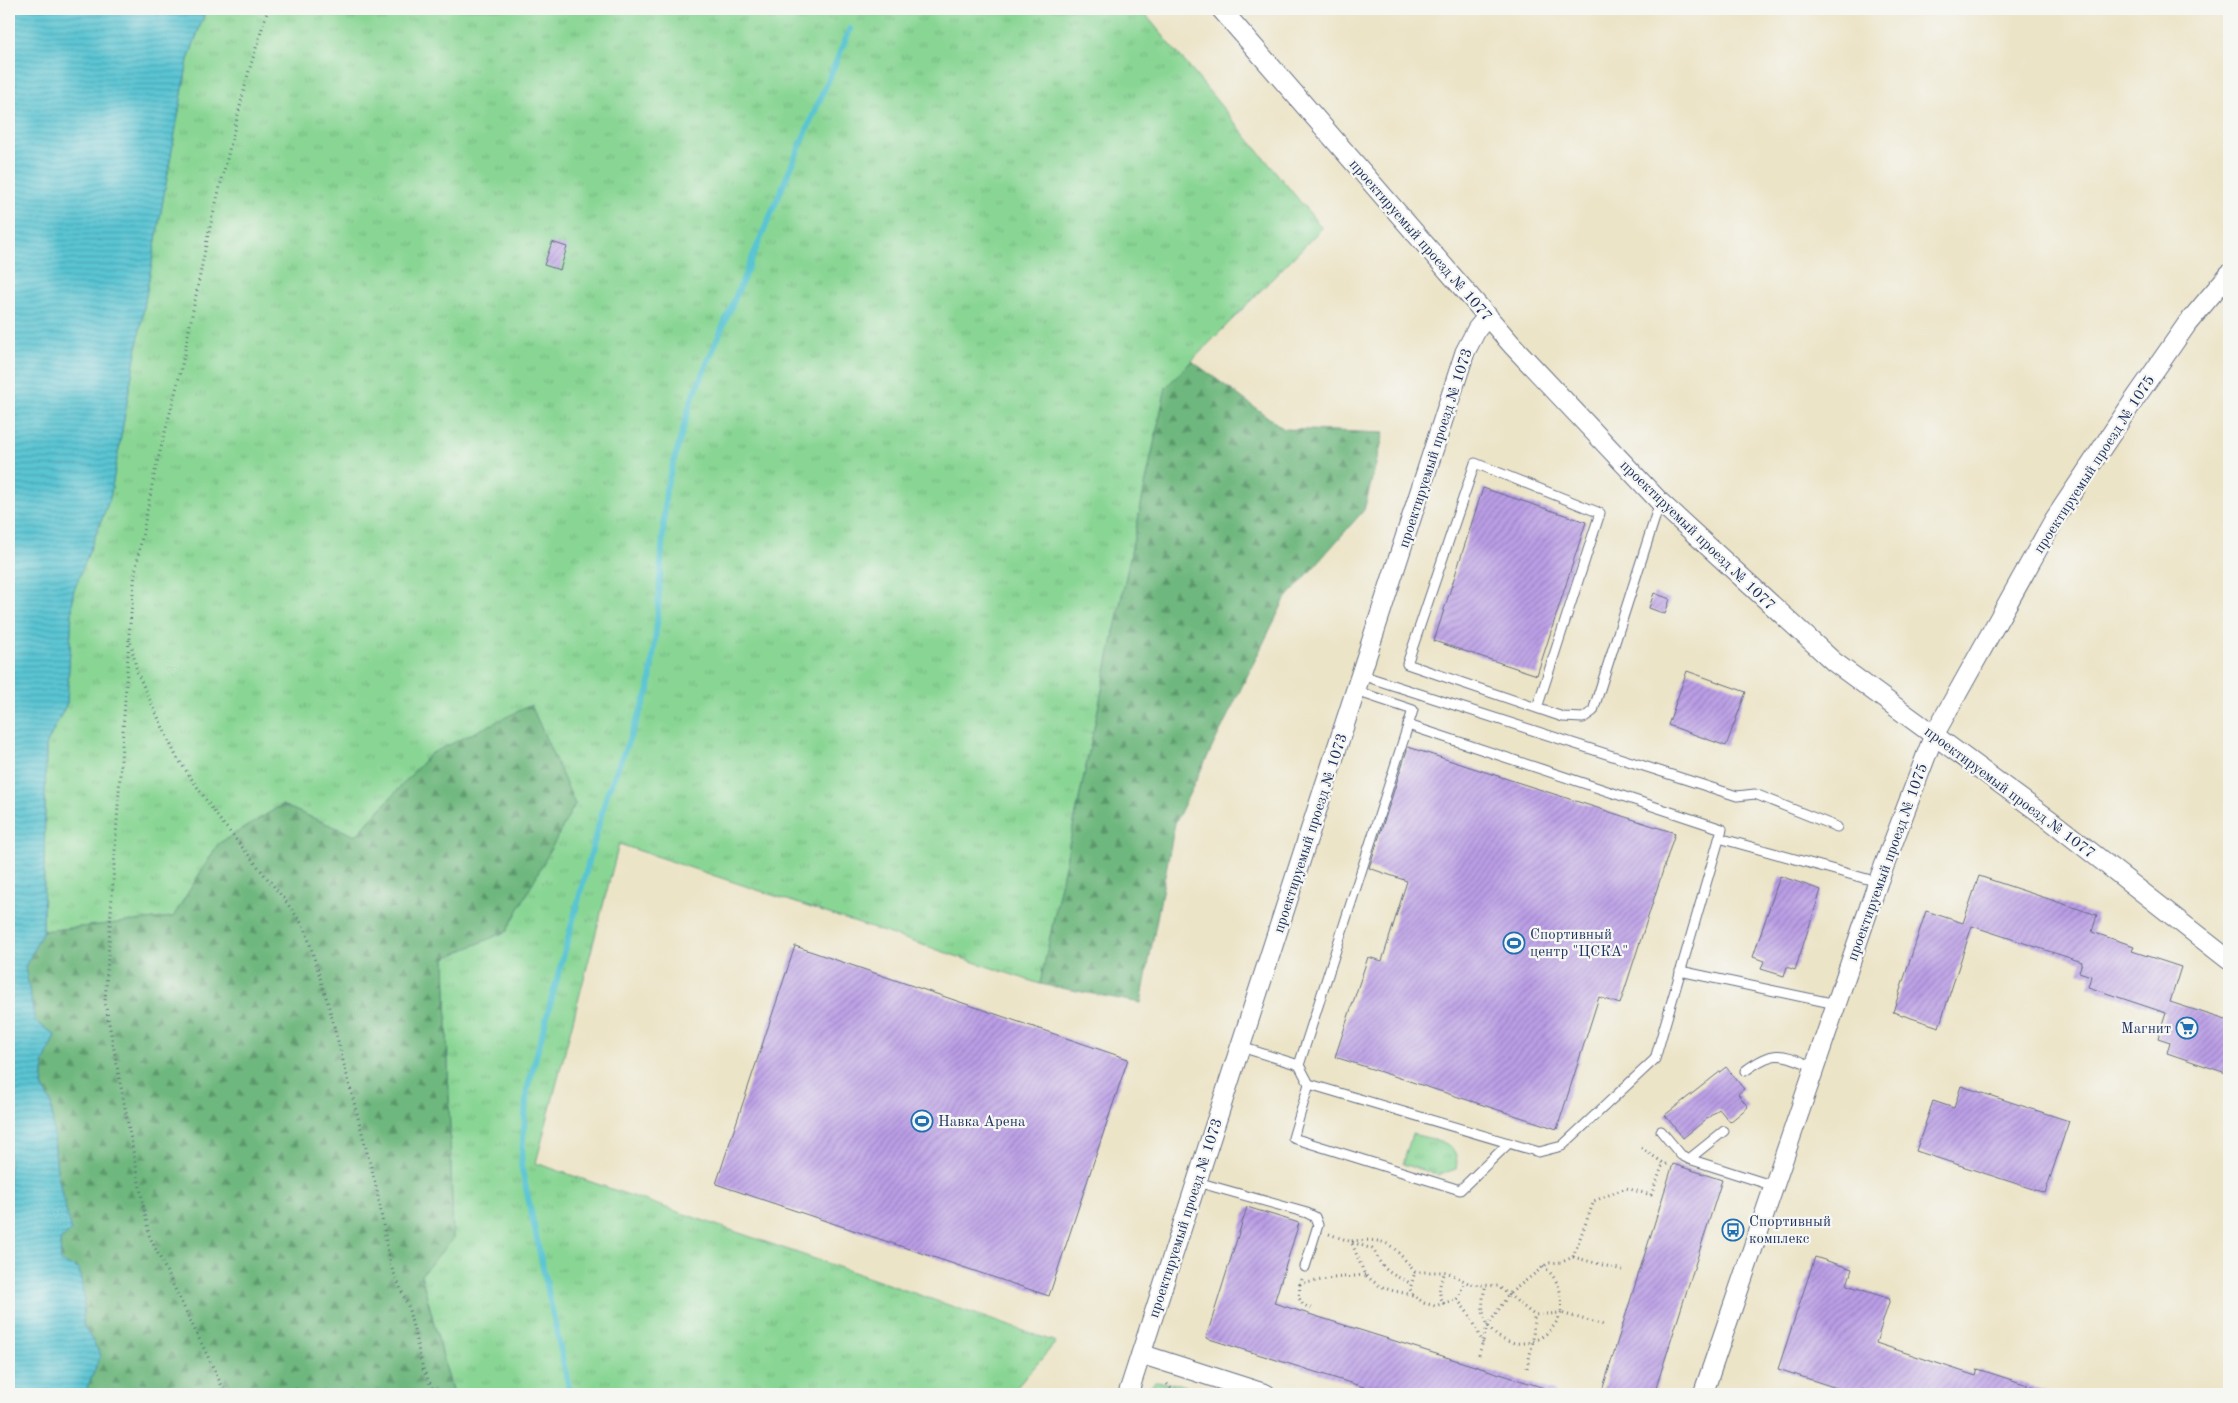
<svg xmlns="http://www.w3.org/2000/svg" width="2238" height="1403" font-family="'Old Standard TT',serif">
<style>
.grass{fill:url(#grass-tufts);stroke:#528279}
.forest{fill:url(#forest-firs);stroke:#44736e}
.water{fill:url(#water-rules);stroke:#3a7a98}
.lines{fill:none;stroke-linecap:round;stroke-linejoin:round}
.stream{stroke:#5ac5d3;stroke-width:6}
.building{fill:url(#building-hatch)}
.service-casing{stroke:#646e83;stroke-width:11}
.minor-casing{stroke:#646e83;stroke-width:21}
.path{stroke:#646e83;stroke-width:3;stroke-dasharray:1 4;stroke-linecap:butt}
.service{stroke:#fff;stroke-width:9}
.minor{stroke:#fff;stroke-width:19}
.labels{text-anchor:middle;stroke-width:4.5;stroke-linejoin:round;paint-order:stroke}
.street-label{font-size:15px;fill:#1b2f5e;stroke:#f6f6f2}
.poi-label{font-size:15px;fill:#1b2f5e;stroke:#f6f6f2;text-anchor:start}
</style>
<defs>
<pattern id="grass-tufts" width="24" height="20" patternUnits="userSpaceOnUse" patternTransform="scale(1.25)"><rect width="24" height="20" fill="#89d694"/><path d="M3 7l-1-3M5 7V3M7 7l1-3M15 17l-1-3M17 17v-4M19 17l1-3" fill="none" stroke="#76b882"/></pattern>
<pattern id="forest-firs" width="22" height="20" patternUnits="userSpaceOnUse" patternTransform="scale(1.25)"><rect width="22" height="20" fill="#6eb77e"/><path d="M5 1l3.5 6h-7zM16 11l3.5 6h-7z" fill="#5a956a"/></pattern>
<pattern id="water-rules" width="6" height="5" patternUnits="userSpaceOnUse" patternTransform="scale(1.25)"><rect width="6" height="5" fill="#5ac5d3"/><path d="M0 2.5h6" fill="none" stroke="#4aa0ae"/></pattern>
<pattern id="building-hatch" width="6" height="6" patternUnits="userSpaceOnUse" patternTransform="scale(1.25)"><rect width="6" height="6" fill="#bb9ee6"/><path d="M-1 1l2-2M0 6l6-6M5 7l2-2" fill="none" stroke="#9781be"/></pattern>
</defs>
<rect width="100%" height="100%" fill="#f6f6f2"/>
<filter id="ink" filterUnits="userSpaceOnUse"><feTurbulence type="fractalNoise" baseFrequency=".02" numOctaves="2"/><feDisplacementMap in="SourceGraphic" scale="10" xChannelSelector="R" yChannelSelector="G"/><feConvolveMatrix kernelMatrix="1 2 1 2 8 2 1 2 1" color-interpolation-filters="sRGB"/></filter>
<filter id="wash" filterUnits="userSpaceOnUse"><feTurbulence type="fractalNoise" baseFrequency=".0096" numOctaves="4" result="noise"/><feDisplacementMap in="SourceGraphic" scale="20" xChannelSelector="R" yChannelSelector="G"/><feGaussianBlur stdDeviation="1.12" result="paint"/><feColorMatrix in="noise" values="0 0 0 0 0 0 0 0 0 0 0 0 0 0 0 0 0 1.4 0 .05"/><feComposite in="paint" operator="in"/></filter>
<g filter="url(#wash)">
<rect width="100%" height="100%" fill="#ece4c7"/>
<g class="grass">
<polygon points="206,9 1141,9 1322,228 1166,387 1040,984 619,844 536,1163 1056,1342 1011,1394 453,1394 421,1274 453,1239 445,958 507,931 430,754 356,836 282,805 218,844 173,917 43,931 46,745 67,703 73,593 110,498 188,60"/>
<path d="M1412 1134C1433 1140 1462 1140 1456 1169L1438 1175 1403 1164Z"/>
<polygon points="1155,1382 1180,1384 1211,1394 1147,1394 1149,1388"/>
</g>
<g class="forest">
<polygon points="1192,361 1284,429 1384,433 1364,510 1284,601 1175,823 1141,1003 1040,984 1166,387"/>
<polygon points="531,705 575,804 507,931 445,958 453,1239 421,1275 453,1394 87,1394 87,1388 101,1355 83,1325 84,1297 61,1262 60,1240 71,1231 57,1172 51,1103 42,1086 44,1062 55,1035 35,1022 25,967 43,931 173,917 218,844 282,805 356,836 430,754"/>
</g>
<polygon class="water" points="9,9 206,9 188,60 110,498 73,593 67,703 46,745 43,931 25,967 35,1021 55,1035 44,1062 42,1086 51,1103 57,1172 71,1231 60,1240 61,1262 79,1269 84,1297 83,1325 101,1355 87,1388 87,1394 9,1394"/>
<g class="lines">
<polyline class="stream" points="570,1394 521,1165 527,1090 607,794 649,690 657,623 666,489 691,401 850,29"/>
</g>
<g id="blocks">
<g class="building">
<polygon points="552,242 567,247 560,270 544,265"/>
<polygon points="1483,488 1586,522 1537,675 1434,641"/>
<polygon points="1654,593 1670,599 1665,614 1649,608"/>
<polygon points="1687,671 1746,692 1726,746 1668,725"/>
<polygon points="1408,747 1675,833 1620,1004 1599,997 1557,1129 1335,1057 1368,957 1382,961 1407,881 1369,868"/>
<polygon points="1780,876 1821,890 1795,970 1787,967 1784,976 1761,969 1764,961 1753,957"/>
<polygon points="1979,876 2097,915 2092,932 2134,946 2132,951 2181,967 2170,1002 2229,1021 2229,1074 2167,1053 2170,1042 2158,1038 2166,1013 2088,987 2091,976 2079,972 2082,962 1972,926 1939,1027 1893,1012 1926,911 1963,923"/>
<polygon points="795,946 1128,1059 1049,1296 716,1184"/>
<polygon points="1726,1067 1744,1089 1738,1094 1748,1107 1730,1122 1719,1109 1683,1138 1665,1115"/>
<polygon points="1961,1086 2069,1121 2045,1193 1916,1151 1933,1101 1954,1108"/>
<polygon points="1673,1164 1722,1180 1654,1394 1601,1394"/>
<polygon points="1247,1207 1299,1223 1274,1303 1554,1391 1554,1394 1386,1394 1206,1338"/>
<polygon points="1815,1257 1852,1269 1847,1285 1890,1299 1876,1343 1976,1376 1978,1369 2046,1391 2045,1394 1876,1394 1861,1389 1859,1394 1855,1394 1778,1369"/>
</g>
</g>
</g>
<g filter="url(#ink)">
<use href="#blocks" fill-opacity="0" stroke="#646e83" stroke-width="1"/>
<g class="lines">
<g class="service-casing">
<g id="service">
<polyline points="1361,675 1737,796 1755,794 1837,827"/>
<polyline points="1537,708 1600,513 1475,463 1407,664 1551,713 1563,717 1583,718 1593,711 1660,502"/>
<polyline points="1719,838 1878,882"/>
<polyline points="1680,971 1836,1004"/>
<polyline points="1241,1047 1299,1065 1413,710 1356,691"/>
<polyline points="1299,1065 1309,1084 1539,1152 1562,1146 1655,1059 1722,829 1408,725"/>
<path d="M1745 1071C1776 1048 1782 1054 1815 1067"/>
<polyline points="1309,1084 1293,1138 1460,1190 1509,1143"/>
<polyline points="1661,1131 1681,1155 1689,1159 1774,1186"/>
<polyline points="1689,1159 1724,1131"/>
<polyline points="1197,1182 1307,1213 1315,1217 1318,1225 1305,1267"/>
</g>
</g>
<g class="minor-casing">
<g id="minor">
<polyline points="1221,9 1513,346 1660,502 1834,662 2050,820 2229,960"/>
<polyline points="1141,1354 1266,1394"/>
<polyline points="1128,1394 1465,352 1477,329 1488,316"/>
<polyline points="1703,1394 1878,882 1934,735 2054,520 2132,403 2187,324 2229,274"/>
</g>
</g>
<g class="path">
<polyline points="268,9 248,74 208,235 181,370 154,475 135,573 129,634 137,672 176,756 217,816 284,899 305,928 329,1007 377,1190 390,1264 408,1306 423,1369 435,1394"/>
<polyline points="129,640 105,1002 149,1235 226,1394"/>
<polyline points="1641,1148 1665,1164"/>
<path d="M1329 1234 1372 1249C1378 1255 1378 1261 1383 1266 1390 1275 1401 1278 1410 1283"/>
<polyline points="1573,1257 1622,1270"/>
<path d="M1543 1266C1559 1279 1563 1294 1561 1313L1604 1325"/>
<polyline points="1302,1279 1300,1284 1333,1278 1365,1275"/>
<polyline points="1300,1284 1299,1298 1303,1305 1313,1309"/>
<polyline points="1413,1295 1410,1289 1415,1272"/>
<polyline points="1457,1299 1465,1282"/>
<path d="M1444 1304C1437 1292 1439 1285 1445 1272"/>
<path d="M1483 1343 1471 1317 1457 1299 1435 1306 1424 1303 1413 1295 1390 1290 1378 1285 1365 1275 1351 1241C1391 1238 1391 1244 1415 1272H1445L1451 1274 1470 1284 1498 1286 1534 1315 1561 1313C1540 1365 1466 1346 1486 1285"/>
<polyline points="1479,1355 1487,1327 1509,1294 1548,1263 1562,1262 1573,1257 1594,1201 1626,1188 1651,1195 1662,1167 1670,1162"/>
<polyline points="1527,1368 1533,1341 1534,1315"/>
<polyline points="1167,1384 1176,1394"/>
</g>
<use href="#service" class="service"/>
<use href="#minor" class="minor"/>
</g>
</g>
<defs>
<g id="stadium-ring" transform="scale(1.125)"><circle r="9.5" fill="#f6f6f2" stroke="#1f6fb2" stroke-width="1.5"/><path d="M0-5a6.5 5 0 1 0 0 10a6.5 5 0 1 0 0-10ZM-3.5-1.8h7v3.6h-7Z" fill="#1f6fb2"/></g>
<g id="supermarket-ring" transform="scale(1.125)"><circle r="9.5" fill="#f6f6f2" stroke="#1f6fb2" stroke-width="1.5"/><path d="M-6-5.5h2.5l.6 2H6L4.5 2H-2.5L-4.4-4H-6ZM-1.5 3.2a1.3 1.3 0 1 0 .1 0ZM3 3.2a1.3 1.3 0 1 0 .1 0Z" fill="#1f6fb2"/></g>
<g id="bus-ring" transform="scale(1.125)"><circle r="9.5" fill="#f6f6f2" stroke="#1f6fb2" stroke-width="1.5"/><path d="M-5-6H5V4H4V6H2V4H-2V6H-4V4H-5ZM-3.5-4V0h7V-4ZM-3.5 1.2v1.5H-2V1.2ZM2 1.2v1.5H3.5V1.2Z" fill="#1f6fb2"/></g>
</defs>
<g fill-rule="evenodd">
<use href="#stadium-ring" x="1514" y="943"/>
<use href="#supermarket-ring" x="2187" y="1028"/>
<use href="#stadium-ring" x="922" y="1121"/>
<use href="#bus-ring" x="1733" y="1230"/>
</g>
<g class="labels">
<g class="street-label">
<text transform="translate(1421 240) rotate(49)" y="5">проектируемый проезд № 1077</text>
<text transform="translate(1435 448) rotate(-72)" y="5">проектируемый проезд № 1073</text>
<text transform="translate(2094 464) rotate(-57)" y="5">проектируемый проезд № 1075</text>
<text transform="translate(1698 535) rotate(44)" y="5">проектируемый проезд № 1077</text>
<text transform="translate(2010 792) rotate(37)" y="5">проектируемый проезд № 1077</text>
<text transform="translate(1310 833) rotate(-72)" y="5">проектируемый проезд № 1073</text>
<text transform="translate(1887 862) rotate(-70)" y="5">проектируемый проезд № 1075</text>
<text transform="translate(1185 1218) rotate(-72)" y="5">проектируемый проезд № 1073</text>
</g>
<g class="poi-label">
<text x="1530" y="939">Спортивный<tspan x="1530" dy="17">центр "ЦСКА"</tspan></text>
<text x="2171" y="1033" text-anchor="end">Магнит</text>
<text x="938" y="1126">Навка Арена</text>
<text x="1749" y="1226">Спортивный<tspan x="1749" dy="17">комплекс</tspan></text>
</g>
</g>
<rect width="2238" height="1403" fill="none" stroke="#f6f6f2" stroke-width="30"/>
</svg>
